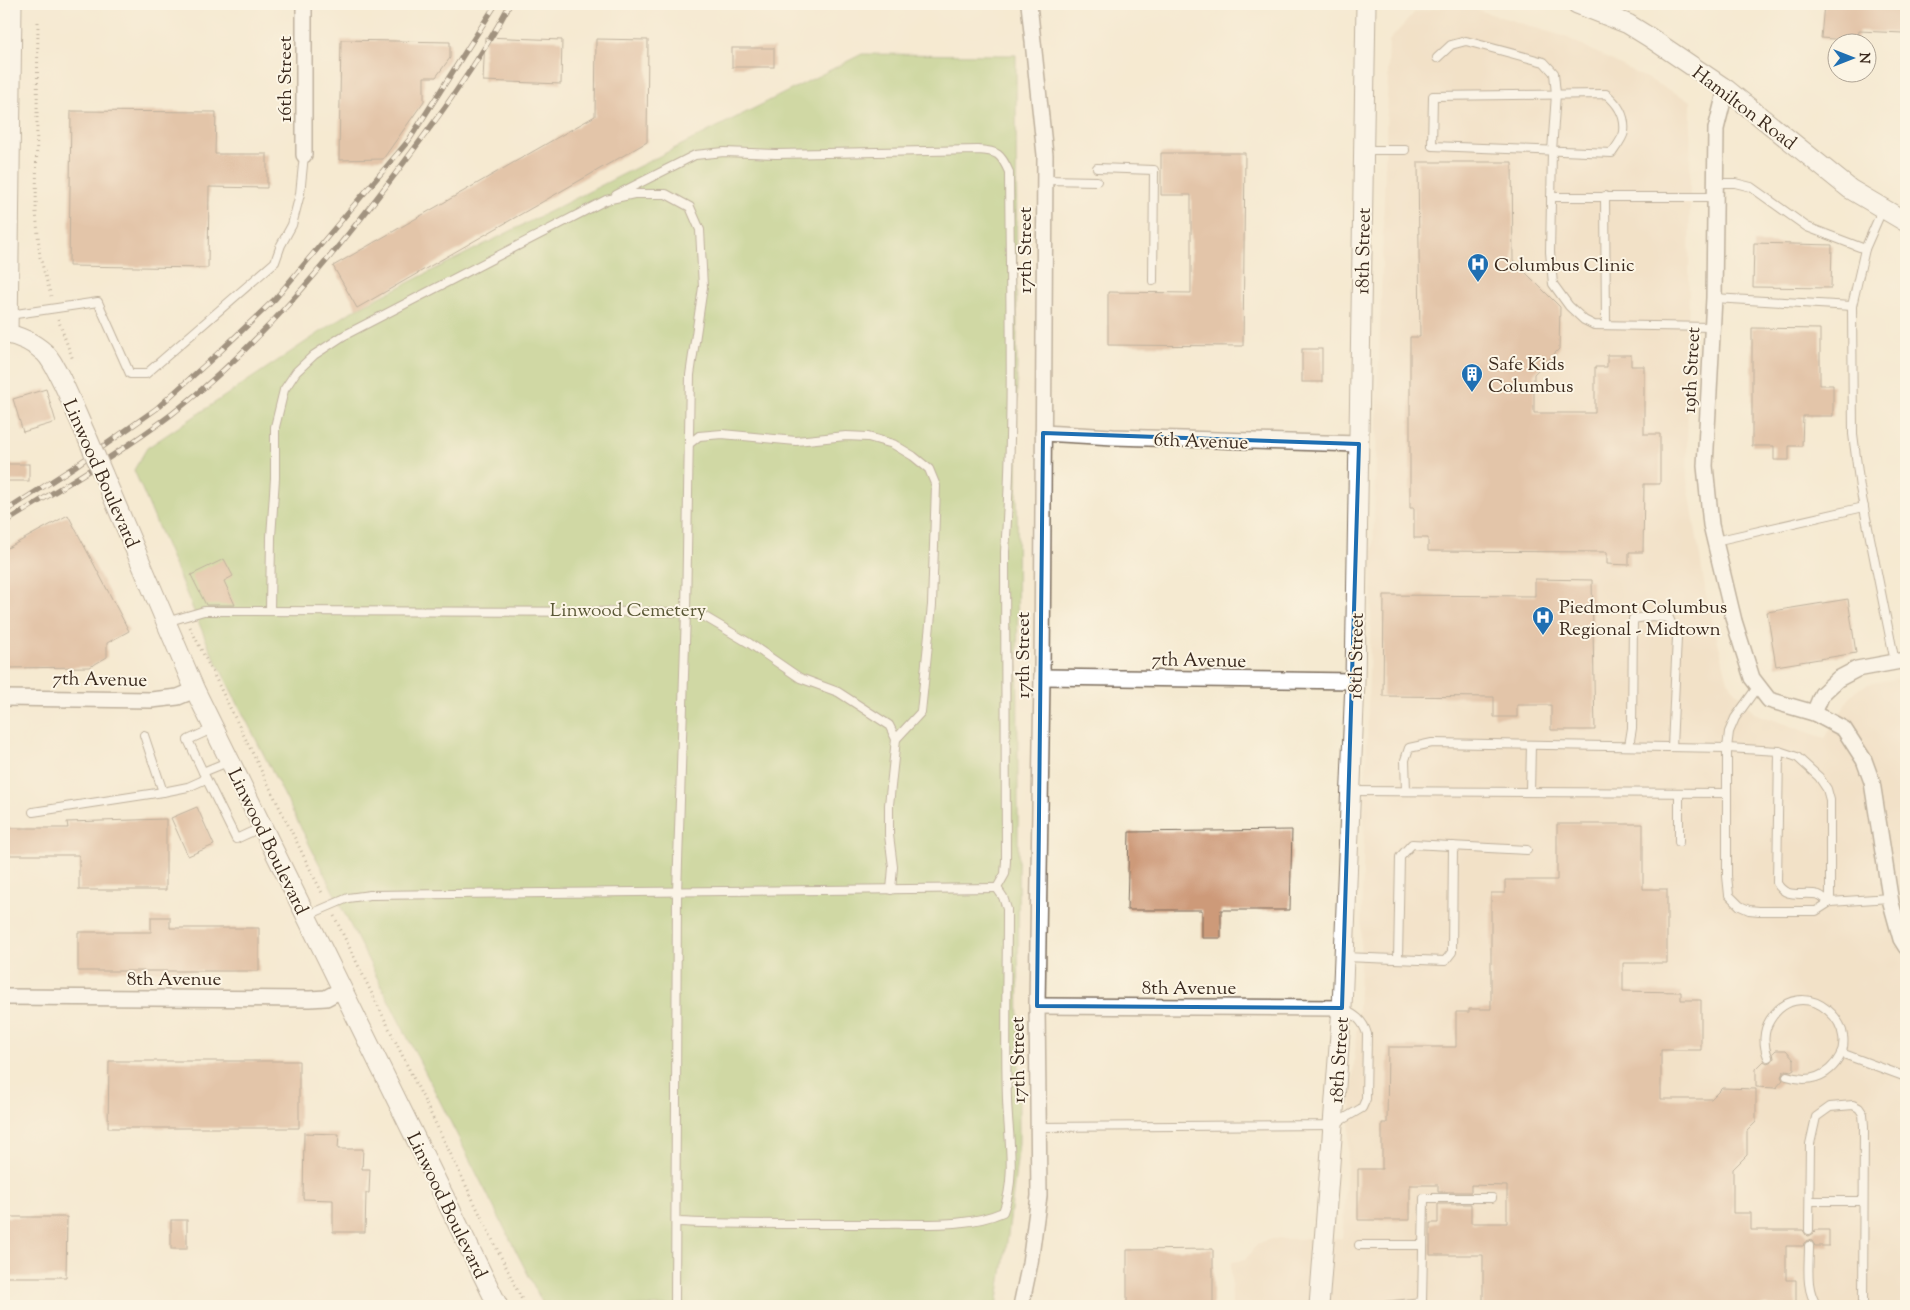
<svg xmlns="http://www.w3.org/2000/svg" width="1910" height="1310" font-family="'Sorts Mill Goudy',serif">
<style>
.built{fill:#edd7bb}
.green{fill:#a2c46e;stroke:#6e7746}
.building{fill:#cd9a79}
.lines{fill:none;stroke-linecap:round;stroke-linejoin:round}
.service-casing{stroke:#7c6d5d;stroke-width:10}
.minor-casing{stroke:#7c6d5d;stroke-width:18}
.tertiary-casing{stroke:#7c6d5d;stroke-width:21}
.path{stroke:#7c6d5d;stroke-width:3;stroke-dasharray:1 4;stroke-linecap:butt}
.service{stroke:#fff;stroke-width:8}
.minor{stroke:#fff;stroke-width:15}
.tertiary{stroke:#fff;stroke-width:19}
.rail-casing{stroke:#3b2a1e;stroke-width:5.5}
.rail{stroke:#fcf5e5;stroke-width:4;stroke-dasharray:11;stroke-linecap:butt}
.tertiary-bridge-casing{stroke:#7c6d5d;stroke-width:21;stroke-linecap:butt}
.tertiary-bridge{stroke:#fff;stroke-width:19}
.marked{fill:none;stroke:#1f6fb2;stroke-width:4;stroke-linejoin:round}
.labels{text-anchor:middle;stroke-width:4;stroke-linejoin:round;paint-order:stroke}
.street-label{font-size:19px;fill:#3b2a1e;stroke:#fcf5e5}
.poi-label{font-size:19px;fill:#3b2a1e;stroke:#fcf5e5;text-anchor:start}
.park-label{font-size:19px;fill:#5a5836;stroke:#fcf5e5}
</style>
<rect width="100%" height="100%" fill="#fcf5e5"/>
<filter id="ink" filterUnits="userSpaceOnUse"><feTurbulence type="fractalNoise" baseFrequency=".02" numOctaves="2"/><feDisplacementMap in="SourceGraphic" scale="10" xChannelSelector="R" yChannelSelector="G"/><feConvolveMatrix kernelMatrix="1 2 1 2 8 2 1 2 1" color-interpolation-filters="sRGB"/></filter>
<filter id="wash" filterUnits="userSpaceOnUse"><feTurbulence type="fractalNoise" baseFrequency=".0096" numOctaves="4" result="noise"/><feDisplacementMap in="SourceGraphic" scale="20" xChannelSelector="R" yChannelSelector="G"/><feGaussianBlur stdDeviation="1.12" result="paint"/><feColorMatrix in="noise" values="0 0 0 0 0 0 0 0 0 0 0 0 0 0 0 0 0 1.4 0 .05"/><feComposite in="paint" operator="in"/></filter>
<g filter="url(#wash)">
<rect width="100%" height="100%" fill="#f5ead1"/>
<polygon class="built" points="1458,4 1566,37 1691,101 1687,477 1706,594 1728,681 1754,713 1825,738 1852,694 1867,684 1906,677 1906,1306 1232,1306 1231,1262 1245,1260 1257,1244 1271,1239 1342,1238 1359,991 1389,41 1415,12"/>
<polygon class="green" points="862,54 1016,55 1019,1143 1008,1235 997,1306 544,1306 209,647 134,470 147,448 352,311"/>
<g id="blocks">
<g class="building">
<polygon points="1824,4 1906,4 1903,33 1859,31 1857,41 1821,38"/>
<polygon points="485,37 562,40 561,84 483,81"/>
<polygon points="596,39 648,40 647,142 357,308 333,266 595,116"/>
<polygon points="341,40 450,42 450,58 436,77 424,77 424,101 383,159 339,160"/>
<rect x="732" y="48" width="42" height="19"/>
<polygon points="71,111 216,112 215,154 267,154 267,188 209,187 208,268 69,266"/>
<polygon points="1161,153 1245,153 1243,346 1108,345 1108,292 1191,293 1191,195 1161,195"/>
<polygon points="1418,162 1512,162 1513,260 1560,307 1559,349 1534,374 1534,413 1595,413 1595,367 1607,367 1607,355 1631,355 1631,366 1644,366 1644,434 1660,434 1660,484 1644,484 1643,552 1629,552 1629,565 1607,564 1607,552 1428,551 1428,538 1414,538 1414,508 1410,508 1410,337 1420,337"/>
<polygon points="1754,243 1832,245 1831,288 1753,287"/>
<polygon points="1752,328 1820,329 1820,385 1833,385 1833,416 1803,416 1802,446 1789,446 1789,460 1774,460 1774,446 1752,446"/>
<rect x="1302" y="349" width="20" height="33"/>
<polygon points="46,389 56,422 23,432 13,399"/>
<rect x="4" y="464" width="25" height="17"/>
<polygon points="68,515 129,631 107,643 107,657 90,667 4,668 4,550"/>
<polygon points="224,559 233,576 224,581 235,605 206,605 191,575"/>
<polygon points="1535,579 1592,580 1595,730 1551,730 1551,705 1517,705 1517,717 1494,717 1494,697 1383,696 1384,595 1535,596"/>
<polygon points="1848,599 1856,653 1776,666 1767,612"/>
<polygon points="197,807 214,845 188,856 171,818"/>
<polygon points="166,819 166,890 79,890 79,855 4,855 4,828 68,828 67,822"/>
<polygon points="1557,824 1643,824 1643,889 1667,889 1667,963 1623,963 1623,991 1681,992 1681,1000 1701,1000 1701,1050 1661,1050 1661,1099 1711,1099 1722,1088 1756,1089 1756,1122 1747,1131 1747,1155 1733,1169 1733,1213 1751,1213 1751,1230 1803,1230 1806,1235 1809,1236 1814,1233 1815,1230 1829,1230 1829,1246 1815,1246 1812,1241 1809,1240 1804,1243 1803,1246 1786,1246 1786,1280 1796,1280 1796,1306 1483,1306 1483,1255 1430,1255 1430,1223 1438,1223 1438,1204 1471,1204 1471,1223 1507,1223 1507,1186 1471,1185 1471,1192 1438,1192 1438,1185 1410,1185 1410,1220 1358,1220 1358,1169 1382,1169 1382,1123 1387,1123 1388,1047 1456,1047 1456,1012 1469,1012 1469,1009 1491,1009 1491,893 1505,893 1505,880 1557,880"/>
<polygon points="1292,830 1290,910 1221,910 1221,938 1202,938 1202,910 1127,910 1129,832"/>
<polygon points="151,917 170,917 170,928 259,928 259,971 78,971 78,932 151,932"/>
<polygon points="1776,1050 1786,1050 1794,1059 1794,1069 1791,1071 1786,1070 1783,1072 1781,1077 1783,1080 1776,1088 1756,1087 1756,1069 1764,1061 1767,1063 1772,1061 1774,1058 1773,1053"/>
<polygon points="109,1061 299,1061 299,1128 108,1128"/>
<polygon points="304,1133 339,1134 338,1149 363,1149 362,1169 370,1169 369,1193 366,1193 365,1232 333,1232 333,1200 303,1199"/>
<polygon points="4,1217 67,1217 66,1277 4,1277"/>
<rect x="171" y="1220" width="16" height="29"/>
<polygon points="1213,1249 1213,1306 1127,1306 1127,1250"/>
</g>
</g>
</g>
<g filter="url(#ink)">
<use href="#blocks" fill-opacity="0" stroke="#7c6d5d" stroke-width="1"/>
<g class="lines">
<g class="service-casing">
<g id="service">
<polyline points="1437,58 1451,45 1466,41 1544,62 1554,73 1556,94 1552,151 1550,252 1553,284 1569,306 1584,320 1594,325 1712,327"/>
<path d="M1606 94C1617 103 1626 116 1624 132 1623 138 1616 147 1612 153L1432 146 1433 96Z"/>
<polyline points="1365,150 1405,150"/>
<polyline points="1097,168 1154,170 1153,281"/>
<polyline points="1045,180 1097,181"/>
<polyline points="1716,183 1735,183 1751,187 1807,227 1865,249"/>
<path d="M616 195 695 155 724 152 776 154 978 150C998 151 1001 154 1009 172 1010 298 1014 426 1005 552L1006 861 1005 874 997 888"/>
<polyline points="1605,196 1606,325"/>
<polyline points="1551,197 1716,197"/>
<polyline points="1883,208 1865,249 1852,306 1853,434 1860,488 1895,662"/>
<polyline points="1714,298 1852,306"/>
<polyline points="9,315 98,302 130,374 146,374 275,262 281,245 292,225 300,194 304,155"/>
<polyline points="689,444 699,436 722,434 796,441 846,436 868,437 893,444 913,456 929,469 936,486 932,605 921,712 896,739"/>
<polyline points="1715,541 1864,507"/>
<polyline points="270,611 271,537 275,478 275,427 284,390 296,372 314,355 343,336 606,200 634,194 666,194 690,207 700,230 703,287 690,375 686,612 705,617 749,643 800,678 838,692 889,725 896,739 889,805 889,835 893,867 891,890"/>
<polyline points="166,622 204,611 686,612 677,893 675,1306"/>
<polyline points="1758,686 1735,718 1729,732 1727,748 1727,876 1729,895 1740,906 1749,910 1759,911 1816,911 1830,902 1890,898"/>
<polyline points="144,735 163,792"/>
<polyline points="1629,746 1632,728 1633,619 1652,616 1669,618 1677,637 1672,747"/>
<path d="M1779 751 1777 883C1786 900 1803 891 1819 895 1822 896 1826 900 1830 902"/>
<polyline points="230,761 203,772 236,839 262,827"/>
<polyline points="203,772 188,740 214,728"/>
<polyline points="1351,791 1727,793"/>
<polyline points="1406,791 1405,760 1409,748 1432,743 1727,748 1779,751 1797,757 1819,777 1827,789 1830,800 1830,902"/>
<polyline points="1530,791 1531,745"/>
<polyline points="33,812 163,792 188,787 206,779"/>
<polyline points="1679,842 1679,793"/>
<polyline points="306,916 348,898 370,895 997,888"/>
<polyline points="1344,957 1445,961 1452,952 1453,846"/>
<polyline points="1398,959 1400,857 1412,844 1527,850"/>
<polyline points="1841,1053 1906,1077"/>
<path d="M1768 1057C1763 1045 1763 1031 1770 1020 1802 968 1873 1030 1830 1069 1818 1080 1802 1081 1787 1076"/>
<path d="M1038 1127 1333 1125 1362 1108 1366 1099 1367 1034C1363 1020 1355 1015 1343 1009"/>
<polyline points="1810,1201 1863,1201"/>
<path d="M676 1222C745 1225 813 1224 882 1224 921 1223 967 1228 1003 1212 1017 1177 1008 1136 1007 1099 1005 1036 1007 972 1007 909L1003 897 997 888"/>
<polyline points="1809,1230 1810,1144 1816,1117 1830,1107 1853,1105 1859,1108 1863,1114 1864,1126 1863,1306"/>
<polyline points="1359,1245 1423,1245"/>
<path d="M1809 1246C1809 1267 1805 1288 1817 1306H1822"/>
<polyline points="1384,1306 1422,1302 1424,1198 1492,1198"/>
</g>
</g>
<g class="minor-casing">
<g id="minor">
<polyline points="304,4 304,155"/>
<polyline points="1726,89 1716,129 1714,298 1705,466 1711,525 1734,621 1752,678 1769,700 1814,713 1844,729 1864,760 1872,782 1891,903 1901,939 1906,947"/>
<polyline points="1043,433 1113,437 1359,444"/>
<polyline points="1042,677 1355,681"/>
<polyline points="4,698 151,700 178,697 195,690"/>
<polyline points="1814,713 1822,694 1838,679 1857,669 1906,660"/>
<polyline points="4,997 310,999 326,998 343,989"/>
<polyline points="1037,1006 1342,1008"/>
<polyline points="1021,1306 1030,1263 1039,1196 1037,1006 1042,677 1045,155 1029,4"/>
</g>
</g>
<g class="tertiary-casing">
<g id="tertiary">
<polyline points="1577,4 1628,24 1649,37 1726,89 1850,189 1906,222"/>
<path d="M4 333C19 336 33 342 45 353 59 367 78 419 88 439"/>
<polyline points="8,334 12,4"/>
<polyline points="103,474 195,690 498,1306"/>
<polyline points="1319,1306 1342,1008 1355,681 1366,4"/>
</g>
</g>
<g class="path">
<polyline points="38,22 36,212 40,257 51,296"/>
<polyline points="58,319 73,360"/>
<polyline points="190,627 323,895"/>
<polyline points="334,916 525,1306"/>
</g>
<use href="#service" class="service"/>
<use href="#minor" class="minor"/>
<use href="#tertiary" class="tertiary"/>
<g class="rail-casing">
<g id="rail">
<polyline points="4,512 74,467 156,409 214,357 275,299 409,140 496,4"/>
<path d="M4 523C60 488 119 454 172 414 258 347 330 260 396 173 437 119 478 64 510 4"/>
</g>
</g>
<use href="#rail" class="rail"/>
<g class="tertiary-bridge-casing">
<polyline id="tertiary-bridge" points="88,439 103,474"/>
</g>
<use href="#tertiary-bridge" class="tertiary-bridge"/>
</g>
</g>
<path d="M0 0H1910V1310H0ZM1043 433 1359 444 1342 1008 1037 1006Z" fill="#f5ead1" fill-opacity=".55" fill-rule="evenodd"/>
<path class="marked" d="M1043 433 1359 444 1342 1008 1037 1006Z"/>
<defs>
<g id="hospital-pin" transform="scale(1.125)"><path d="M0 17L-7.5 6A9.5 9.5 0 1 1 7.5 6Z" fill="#1f6fb2" stroke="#fcf5e5"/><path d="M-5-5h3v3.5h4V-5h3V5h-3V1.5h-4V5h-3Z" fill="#fff"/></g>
<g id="building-pin" transform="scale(1.125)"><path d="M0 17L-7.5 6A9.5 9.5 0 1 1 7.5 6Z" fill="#1f6fb2" stroke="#fcf5e5"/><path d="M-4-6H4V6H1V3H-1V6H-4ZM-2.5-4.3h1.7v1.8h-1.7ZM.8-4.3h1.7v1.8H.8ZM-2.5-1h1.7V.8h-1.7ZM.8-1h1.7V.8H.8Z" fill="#fff"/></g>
</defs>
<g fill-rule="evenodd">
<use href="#hospital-pin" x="1478" y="264"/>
<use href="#building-pin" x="1472" y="374"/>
<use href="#hospital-pin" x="1543" y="617"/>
</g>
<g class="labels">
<g class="street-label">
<text transform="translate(284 79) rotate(-90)" y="7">16th Street</text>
<text transform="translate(1745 107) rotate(37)" y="7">Hamilton Road</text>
<text transform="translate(1024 250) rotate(-90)" y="7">17th Street</text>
<text transform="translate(1362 251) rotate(-89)" y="7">18th Street</text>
<text transform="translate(1690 370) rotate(-87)" y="7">19th Street</text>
<text transform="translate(1201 440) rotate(2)" y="7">6th Avenue</text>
<text transform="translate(102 473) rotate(66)" y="7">Linwood Boulevard</text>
<text transform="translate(1022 655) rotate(-90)" y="7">17th Street</text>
<text transform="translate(1355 656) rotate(-89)" y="7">18th Street</text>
<text transform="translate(1199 659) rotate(1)" y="7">7th Avenue</text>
<text transform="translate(100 678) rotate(1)" y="7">7th Avenue</text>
<text transform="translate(269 841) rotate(64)" y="7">Linwood Boulevard</text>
<text x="174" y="985">8th Avenue</text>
<text x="1189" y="994">8th Avenue</text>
<text transform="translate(1017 1060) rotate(-91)" y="7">17th Street</text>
<text transform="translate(1338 1060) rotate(-86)" y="7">18th Street</text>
<text transform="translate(448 1205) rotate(64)" y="7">Linwood Boulevard</text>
</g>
<g class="poi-label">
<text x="1494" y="271">Columbus Clinic</text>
<text x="1488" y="370">Safe Kids<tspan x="1488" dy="22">Columbus</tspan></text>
<text x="1559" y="613">Piedmont Columbus<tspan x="1559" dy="22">Regional - Midtown</tspan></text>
</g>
<g class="park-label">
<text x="628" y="616">Linwood Cemetery</text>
</g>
</g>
<rect width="1910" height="1310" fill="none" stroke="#fcf5e5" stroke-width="20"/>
<g transform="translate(1852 58) rotate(90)"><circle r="24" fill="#fcf5e5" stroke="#afa495"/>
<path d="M0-4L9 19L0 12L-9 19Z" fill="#1f6fb2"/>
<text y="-8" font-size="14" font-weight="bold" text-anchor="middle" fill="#3b2a1e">N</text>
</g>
</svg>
